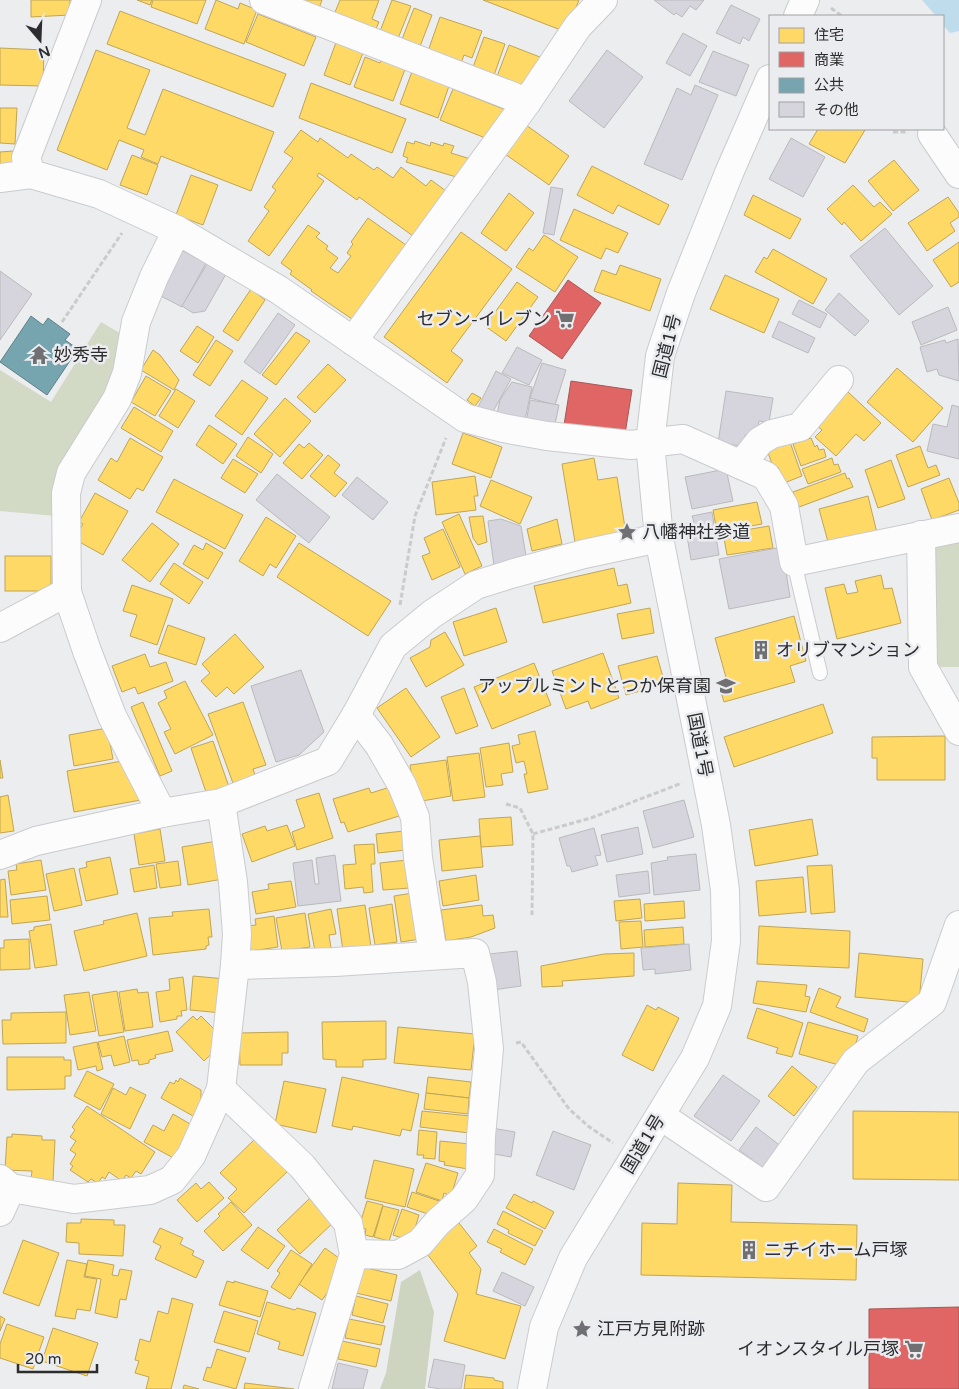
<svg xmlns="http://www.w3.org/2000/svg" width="959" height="1389" font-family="'Varela Round','Noto Sans JP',sans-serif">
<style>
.green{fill:#d2d9c5}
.forest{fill:#cdd4c0}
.water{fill:#bfdced}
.homes{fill:#ffd966;stroke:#c0a555}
.shops{fill:#e06666;stroke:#a55}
.public{fill:#76a5af;stroke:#608188}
.building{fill:#d6d5de;stroke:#bababc}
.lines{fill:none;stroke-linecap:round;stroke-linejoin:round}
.service-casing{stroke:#cacbcd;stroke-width:16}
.minor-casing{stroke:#cacbcd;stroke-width:30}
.trunk-casing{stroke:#cacbcd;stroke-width:30}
.path{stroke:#cbcbcc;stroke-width:3;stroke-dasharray:5 2.5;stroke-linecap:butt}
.service{stroke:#fcfcfd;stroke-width:14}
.minor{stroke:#fcfcfd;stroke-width:28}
.trunk{stroke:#fcfcfd;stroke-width:28}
.labels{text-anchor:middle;stroke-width:5;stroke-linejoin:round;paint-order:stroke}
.poi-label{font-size:18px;fill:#2d2d2e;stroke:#ebecf0;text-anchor:start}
.street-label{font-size:18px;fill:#2d2d2e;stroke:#ebecf0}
</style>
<rect width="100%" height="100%" fill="#ecedef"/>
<g class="green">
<polygon points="101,322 123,335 113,379 56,516 0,511 0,370 51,402"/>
<polygon points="959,537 959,667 936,667 932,541"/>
</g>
<polygon class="forest" points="420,1270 434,1312 425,1389 380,1389 386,1373 401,1282"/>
<polygon class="water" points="922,0 959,0 959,31 950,33 943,25 943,16 936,16"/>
<g class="homes">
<polygon points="31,0 70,0 70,15 31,17"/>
<polygon points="137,0 152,0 150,5"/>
<polygon points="153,0 206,0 197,24 151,7"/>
<polygon points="216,0 238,9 240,3 257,10 244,44 205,29"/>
<polygon points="290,0 322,0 318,11"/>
<polygon points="340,0 379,0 372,19 379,22 374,33 333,17"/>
<polygon points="392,0 411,6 397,41 379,34"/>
<polygon points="483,0 579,0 566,32"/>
<polygon points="414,8 432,15 419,49 401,42"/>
<polygon points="120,11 286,74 273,107 107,44"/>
<polygon points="258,14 316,37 304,66 246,42"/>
<polygon points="440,17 482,31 472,58 464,55 460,66 427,54"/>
<polygon points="338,37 365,48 350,85 324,75"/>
<polygon points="484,37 505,44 493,78 472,70"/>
<polygon points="509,45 545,59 526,90 496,79"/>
<polygon points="0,48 44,50 43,86 0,85"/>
<polygon points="96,50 150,70 127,128 145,135 163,89 274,132 251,191 161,156 158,164 141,157 144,150 119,140 107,170 57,150"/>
<polygon points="383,55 407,64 393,101 354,87 365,57 380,63"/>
<polygon points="413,69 450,83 438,118 400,104"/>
<polygon points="311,83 406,119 392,153 299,118"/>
<polygon points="453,89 506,110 493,141 440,120"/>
<polygon points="0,108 17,108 15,144 0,143"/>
<polygon points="526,125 569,156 549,185 505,154"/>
<polygon points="818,129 863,129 865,130 845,163 809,144"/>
<polygon points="301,130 318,142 320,138 348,158 351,154 374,170 377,167 393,178 401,167 426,186 431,180 446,191 413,236 359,197 357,200 319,173 317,176 324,181 269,256 248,241 269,211 264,207 276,190 272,187 293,158 284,152"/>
<polygon points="415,141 430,146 431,142 443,146 444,143 454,146 451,153 477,161 463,179 406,162 408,158 403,156 407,142 414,144"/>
<polygon points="13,151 14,171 0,172 0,152"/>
<polygon points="132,155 158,165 147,195 120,185"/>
<polygon points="894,160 919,190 893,211 868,181"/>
<polygon points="592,166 669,205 659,225 618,205 613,214 577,195"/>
<polygon points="191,175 218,185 203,225 176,215"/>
<polygon points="853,185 874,207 880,202 892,214 861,241 844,222 842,225 827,209"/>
<polygon points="509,193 534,213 506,251 481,233"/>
<polygon points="753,195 801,219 790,239 744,215"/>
<polygon points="948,197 959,213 959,217 950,223 955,231 927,251 908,223"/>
<polygon points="574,209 628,233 618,253 606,248 601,259 560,240"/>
<polygon points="368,218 406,245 352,319 311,291 312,290 290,274 292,271 281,263 308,225 320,233 316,237 328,246 326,249 338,258 330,268 338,273 351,256 347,253 353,244 351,242"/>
<polygon points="461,232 512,269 451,351 463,360 447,383 384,337"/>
<polygon points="544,235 578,257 555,292 516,267 529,248 533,251"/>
<polygon points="959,242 959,282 951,287 933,260"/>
<polygon points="773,249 827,279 813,304 755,272 764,257 767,259"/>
<polygon points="620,265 661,279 650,311 594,291 602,270 616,275"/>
<polygon points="725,275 779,299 764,333 710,309"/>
<polygon points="517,282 538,297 506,341 485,326"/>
<polygon points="251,289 265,300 238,341 223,331"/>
<polygon points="197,326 214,337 198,363 180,351"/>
<polygon points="296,332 310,341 276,385 262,375"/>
<polygon points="216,340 233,351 210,386 193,375"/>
<polygon points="153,350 160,355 179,380 174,390 141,370"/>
<polygon points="328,364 346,380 315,413 297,397"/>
<polygon points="897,368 943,408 913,442 867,402"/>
<polygon points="146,376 171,391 155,416 131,402"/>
<polygon points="242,380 268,398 242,435 215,416"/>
<polygon points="176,389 195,401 178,428 159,416"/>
<polygon points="847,391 881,423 864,441 856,434 836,456 815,437 822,430 816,425"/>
<polygon points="472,393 481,398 475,406 467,400"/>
<polygon points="285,398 311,421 280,457 254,434"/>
<polygon points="134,407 173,431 161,452 121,428"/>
<polygon points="209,425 237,444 223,464 196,445"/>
<polygon points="463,433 502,447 491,478 452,464"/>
<polygon points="248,437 273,454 261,473 236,456"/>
<polygon points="130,438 163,457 143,491 137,488 130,499 98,480 111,458 117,462"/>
<polygon points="811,438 815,447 817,445 819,450 824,449 826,457 801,466 793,444"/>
<polygon points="790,442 802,476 784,483 778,467 774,469 767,450"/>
<polygon points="309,443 323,455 302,479 283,463 299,444 304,448"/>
<polygon points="920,446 928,468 936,465 940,475 908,487 896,455"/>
<polygon points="328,455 340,465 334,473 347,483 335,497 310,476"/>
<polygon points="594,458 598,480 617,477 626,534 575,542 562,464"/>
<polygon points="832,458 834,465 838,464 841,472 808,484 802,469"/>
<polygon points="233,459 258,474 245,493 221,478"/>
<polygon points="891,460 905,499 878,508 865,470"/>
<polygon points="845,473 847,479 849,478 853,487 799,507 793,492"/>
<polygon points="475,476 478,496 474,496 476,510 436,515 432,482"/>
<polygon points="949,478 959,503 959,510 932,520 921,489"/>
<polygon points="174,479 243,515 225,549 156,512"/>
<polygon points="491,480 532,497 520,524 480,506"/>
<polygon points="95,493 128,511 103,555 74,539 83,524 79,522"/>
<polygon points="868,496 878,537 830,549 819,509"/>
<polygon points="757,502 762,524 717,532 713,510"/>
<polygon points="459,514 482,566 465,574 442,522"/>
<polygon points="483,516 487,542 478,545 473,538 469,517"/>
<polygon points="266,517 296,536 276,568 270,564 263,576 239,561"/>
<polygon points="557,519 562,544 532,551 527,529"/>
<polygon points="152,523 179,544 150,582 122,560"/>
<polygon points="769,526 773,548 727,555 724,538 734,536 733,532"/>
<polygon points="443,529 460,567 432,580 422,556 430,553 424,538"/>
<polygon points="206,543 223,553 208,579 183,564 194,545 203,550"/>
<polygon points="299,543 391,601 368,636 277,577"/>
<rect x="5" y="556" width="46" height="35"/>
<polygon points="174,563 203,582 189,604 160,584"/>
<polygon points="614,568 618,586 627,584 631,603 543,623 534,586"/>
<polygon points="881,575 884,589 892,588 901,623 837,639 825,588 844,584 847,594 858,592 855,581"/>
<polygon points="132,585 173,599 157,645 130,636 137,615 123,611"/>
<polygon points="496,608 507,642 464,656 453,622"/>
<polygon points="650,608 654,633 622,639 617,614"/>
<polygon points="794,616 806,661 790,666 795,682 724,702 718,683 727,681 715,638"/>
<polygon points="168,625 205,638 196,665 158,653"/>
<polygon points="445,632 464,665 426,687 410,658 430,647 431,640"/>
<polygon points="235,634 264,667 234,694 227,687 216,697 201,681 210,673 202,664"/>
<polygon points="603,653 619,698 591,709 588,701 566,709 552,671"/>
<polygon points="145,654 150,667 166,662 173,681 138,694 135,687 122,692 112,666"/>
<polygon points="657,656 665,684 626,695 618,666"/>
<polygon points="534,663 551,705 492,729 474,687"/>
<polygon points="185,681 213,735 175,754 164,732 171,729 158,703 167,698 164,691"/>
<polygon points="406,688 440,737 411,757 377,708"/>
<polygon points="464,688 478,726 456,734 441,697"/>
<polygon points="143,702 172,771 160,776 131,707"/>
<polygon points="243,702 266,765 253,769 256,778 234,786 208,714"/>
<polygon points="823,704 833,733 734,767 724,737"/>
<polygon points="107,728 113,759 74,766 69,735"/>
<polygon points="535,731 548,789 528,793 524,774 527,774 524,761 516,763 512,746 520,744 518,735"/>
<polygon points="945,736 945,780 877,780 877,758 872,758 872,737"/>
<polygon points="213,741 229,787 207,795 191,748"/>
<polygon points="509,743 513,772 501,774 503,785 486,787 480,748"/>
<polygon points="479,753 485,797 453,801 447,757"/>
<polygon points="0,760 3,778 0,778"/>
<polygon points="446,760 451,796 416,802 410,765"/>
<polygon points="122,761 141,800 74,812 67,771"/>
<polygon points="390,787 399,816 348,832 344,822 341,823 333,799 369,788 371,793"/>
<polygon points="319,793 333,838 297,850 292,832 305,827 296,800"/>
<polygon points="8,795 14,831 0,833 0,797"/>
<polygon points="511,817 513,845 481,847 479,819"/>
<polygon points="812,819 818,855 755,866 749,830"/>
<polygon points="287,825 295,846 252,862 242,834 265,826 267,831"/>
<polygon points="160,829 165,861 139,865 134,834"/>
<polygon points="404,831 406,850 378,853 376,834"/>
<polygon points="480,836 483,867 442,871 439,840"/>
<polygon points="217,841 223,879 188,885 182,847"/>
<polygon points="374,844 375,864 371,864 373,892 364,893 363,887 345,889 343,865 356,864 354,845"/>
<polygon points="110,857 118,894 86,901 79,869 87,867 86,862"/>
<polygon points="41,860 46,890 11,895 8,871 17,870 16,864"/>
<polygon points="407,860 410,888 383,890 380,863"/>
<polygon points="178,861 181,885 160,888 156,864"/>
<polygon points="154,865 157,888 134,892 130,869"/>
<polygon points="832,865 835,912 811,914 807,866"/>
<polygon points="74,868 82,905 54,911 46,874"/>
<polygon points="476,875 479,900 443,906 439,881"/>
<polygon points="803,877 806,912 759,916 756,881"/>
<polygon points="5,879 8,917 0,917 0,880"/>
<polygon points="291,881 296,907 256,914 252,892 269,889 268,884"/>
<polygon points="413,893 420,939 401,942 394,896"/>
<polygon points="47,896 50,920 12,924 10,900"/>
<polygon points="640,899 642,918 616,921 614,901"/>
<polygon points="684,901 685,918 645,921 644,904"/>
<polygon points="392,904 397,942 375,945 369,908"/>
<polygon points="365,905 371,947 343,951 337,909"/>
<polygon points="482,905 483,916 493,915 495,928 471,937 446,941 441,910"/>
<polygon points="209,909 212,937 208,937 209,945 206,946 206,949 153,955 149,918 173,916 172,912"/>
<polygon points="331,909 336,934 329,935 331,948 315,951 308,914"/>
<polygon points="137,913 147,956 84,971 74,931 104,924 103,921"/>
<polygon points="305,913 310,947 282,951 276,918"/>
<polygon points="274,916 278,947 251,951 247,926 256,925 255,919"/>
<polygon points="641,921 643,947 621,949 619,922"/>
<polygon points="51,924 57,965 35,968 29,931 34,930 34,927"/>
<polygon points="759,926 850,931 849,968 757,964"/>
<polygon points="683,927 684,944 645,947 644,930"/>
<polygon points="29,939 30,969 0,970 0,948 4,948 4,940"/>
<polygon points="634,953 634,976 562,981 563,986 542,987 541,966 604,954"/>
<polygon points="859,953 923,959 919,1003 855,997"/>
<polygon points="193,976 226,979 222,1013 190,1010"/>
<polygon points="183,977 187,1010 181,1011 182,1016 177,1016 177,1019 160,1022 156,992 170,990 169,979"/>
<polygon points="757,981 807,985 805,996 810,997 806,1012 753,1003"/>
<polygon points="819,988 841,997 836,1007 868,1019 864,1032 810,1012"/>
<polygon points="137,989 138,993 148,992 153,1027 125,1031 119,992"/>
<polygon points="117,991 124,1032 99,1036 92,995"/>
<polygon points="89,992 96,1031 70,1035 64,995"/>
<polygon points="647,1005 656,1010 658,1007 679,1018 653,1071 622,1055"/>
<polygon points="757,1008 803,1023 792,1057 776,1053 778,1048 747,1038"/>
<polygon points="66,1012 66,1043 3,1044 2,1020 11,1020 11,1013"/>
<polygon points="193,1016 197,1020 201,1016 219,1034 222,1044 204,1061 176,1032"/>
<polygon points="386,1021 386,1059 363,1060 363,1067 336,1067 336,1060 323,1059 322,1022"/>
<polygon points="808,1022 858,1036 854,1049 839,1065 799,1054"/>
<polygon points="398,1027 475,1034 471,1070 394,1063"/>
<polygon points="168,1031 173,1051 155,1055 156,1058 149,1060 149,1063 139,1065 138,1060 132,1061 127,1040"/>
<polygon points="288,1032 288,1053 282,1053 282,1065 240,1065 239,1033"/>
<polygon points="124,1036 130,1062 114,1066 111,1055 102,1057 98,1042"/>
<polygon points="97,1042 103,1069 97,1071 96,1066 78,1070 73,1047"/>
<polygon points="7,1057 64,1057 64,1060 71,1060 71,1076 65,1076 65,1089 7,1090"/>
<polygon points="792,1066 817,1087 794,1116 768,1096"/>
<polygon points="87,1071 114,1084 100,1110 74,1096"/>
<polygon points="342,1077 419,1094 411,1131 402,1129 400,1136 353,1126 352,1130 332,1126"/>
<polygon points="428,1077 471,1082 469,1098 426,1093"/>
<polygon points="180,1078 201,1090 201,1101 193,1116 161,1098 170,1082 174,1084 176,1080 178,1082"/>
<polygon points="284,1081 326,1089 316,1133 275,1124"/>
<polygon points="130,1087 146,1095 130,1129 101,1114 113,1088 126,1095"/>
<polygon points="426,1093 469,1098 468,1114 424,1109"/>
<polygon points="87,1106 155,1152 141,1174 136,1171 131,1178 126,1175 122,1181 109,1172 105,1179 102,1177 98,1183 91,1179 88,1182 70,1170 73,1166 70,1164 76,1154 70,1150 76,1141 70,1137 75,1130 72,1127"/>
<polygon points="422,1111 470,1116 469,1133 420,1127"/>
<polygon points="853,1111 959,1112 959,1180 853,1179"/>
<polygon points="173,1114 197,1128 179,1161 144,1142 153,1125 164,1131"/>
<polygon points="419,1130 437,1132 435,1159 423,1158 424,1155 417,1155"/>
<polygon points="12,1134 42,1136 42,1140 55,1140 53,1181 31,1180 32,1171 5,1170 7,1137 12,1137"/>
<polygon points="256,1138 288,1171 244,1213 228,1198 237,1189 220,1173"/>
<polygon points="440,1141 470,1144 468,1169 444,1165 445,1162 439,1161"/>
<polygon points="374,1160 414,1169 405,1207 365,1198"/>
<polygon points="426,1163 458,1173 451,1196 444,1193 442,1201 416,1192"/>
<polygon points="209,1182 224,1198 197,1222 177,1200 196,1183 201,1189"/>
<polygon points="678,1183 732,1185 731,1222 857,1225 856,1280 641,1275 642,1223 677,1224"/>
<polygon points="412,1192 442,1202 434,1216 407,1207"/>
<polygon points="514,1194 532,1203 533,1201 554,1212 545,1229 506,1208"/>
<polygon points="311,1197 335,1221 300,1254 277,1230"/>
<polygon points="367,1201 383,1205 373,1237 365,1235 366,1229 359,1227"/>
<polygon points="231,1202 252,1225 223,1251 204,1231 220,1216 218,1214"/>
<polygon points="383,1206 399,1210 389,1241 374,1237"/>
<polygon points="402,1209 419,1215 412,1238 408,1240 393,1235"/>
<polygon points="503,1211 543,1231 535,1246 508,1233 509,1230 497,1224"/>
<polygon points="81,1219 114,1220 114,1225 125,1225 123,1256 79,1254 79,1243 66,1242 67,1223 81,1223"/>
<polygon points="459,1223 477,1246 469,1253 481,1269 476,1294 521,1306 505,1359 444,1341 458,1294 424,1250"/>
<polygon points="258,1227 285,1246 268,1269 241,1250"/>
<polygon points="160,1228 183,1238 180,1244 194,1251 192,1255 204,1261 196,1278 155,1259 161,1246 153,1242"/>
<polygon points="494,1229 533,1249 525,1265 500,1252 502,1249 487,1242"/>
<polygon points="23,1240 59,1253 39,1306 3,1293"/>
<polygon points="325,1248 343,1261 333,1276 337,1279 322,1300 299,1284"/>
<polygon points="291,1250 312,1264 290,1299 271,1287 280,1273 277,1271"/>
<polygon points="67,1260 87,1264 84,1277 97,1279 90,1311 77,1309 75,1319 55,1316"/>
<polygon points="88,1260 114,1265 112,1275 118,1276 120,1269 132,1271 126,1300 120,1299 117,1318 95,1313 101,1279 85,1276"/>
<polygon points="362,1267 397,1275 391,1301 356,1293"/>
<polygon points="227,1281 234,1283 234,1281 268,1291 260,1317 219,1305"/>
<polygon points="356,1296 388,1304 383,1323 352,1315"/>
<polygon points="172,1298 193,1304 171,1389 146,1389 149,1377 135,1373 139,1361 135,1360 140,1339 150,1342 158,1311 168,1314"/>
<polygon points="267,1302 295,1310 297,1308 316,1313 303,1356 278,1349 280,1342 257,1334"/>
<polygon points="224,1311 258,1321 249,1352 214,1342"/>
<polygon points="0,1316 5,1319 0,1331"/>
<polygon points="349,1319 385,1326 381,1345 345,1338"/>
<polygon points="7,1324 44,1337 33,1369 0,1358 0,1344"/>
<polygon points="53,1328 98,1343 87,1376 42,1361"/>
<polygon points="342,1341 380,1349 376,1367 338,1359"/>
<polygon points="217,1349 246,1358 236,1389 203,1380 207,1367 211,1368"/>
<polygon points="466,1375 494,1378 494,1380 503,1382 503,1389 464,1389"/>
<polygon points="245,1383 294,1389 244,1389"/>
<polygon points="184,1385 199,1389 183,1389"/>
</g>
<g class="shops">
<polygon points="568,280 601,303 562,359 529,336"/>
<polygon points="571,381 632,390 625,434 564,425"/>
<polygon points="959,1307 959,1389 869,1389 869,1309"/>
</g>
<polygon class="public" points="31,316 43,325 48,318 70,334 65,340 78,349 47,395 0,362"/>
<g class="building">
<polygon points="654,0 704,0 696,10 690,6 682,17 676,13 674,15"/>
<polygon points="731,5 760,19 749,41 743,37 740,44 716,33"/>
<polygon points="683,33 707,46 690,76 666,63"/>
<polygon points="607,50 643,77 604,128 569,101"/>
<polygon points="713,51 749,65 736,96 699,82"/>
<polygon points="695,85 718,95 682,180 644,164 677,88 691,95"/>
<polygon points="791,138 825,157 803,197 769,179"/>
<polygon points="551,187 563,189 554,235 543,233"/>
<polygon points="885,228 933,286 899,315 850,256"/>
<polygon points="181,250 206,263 182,307 157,294"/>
<polygon points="207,264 226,274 205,311 193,313 182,306"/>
<polygon points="0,271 32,294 0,340"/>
<polygon points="839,293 869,321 855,336 825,310"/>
<polygon points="799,300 827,314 820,328 792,314"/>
<polygon points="948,307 957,330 921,345 912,322"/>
<polygon points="278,313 295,325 260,374 244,362"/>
<polygon points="779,321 815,338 808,353 772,337"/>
<polygon points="958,339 959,381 939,375 937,369 927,372 920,347 945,340 946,343"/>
<polygon points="517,347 542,360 529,385 502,373"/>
<polygon points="542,363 566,370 555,405 530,398"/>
<polygon points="496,371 511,379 490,417 477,409"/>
<polygon points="512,382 532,387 524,424 496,419 500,400"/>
<polygon points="726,391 773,398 769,422 759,421 756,437 745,435 743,446 718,443"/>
<polygon points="530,400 559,405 553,434 525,429"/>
<polygon points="952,405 959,407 959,459 927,451 933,424 947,427"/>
<polygon points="726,469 733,501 692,509 685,477"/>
<polygon points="277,474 330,517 309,543 256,500"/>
<polygon points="357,477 388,502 373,520 342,495"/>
<polygon points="712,512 719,555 691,560 685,524 694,522 692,516"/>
<polygon points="501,519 521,526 527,562 494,566 488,521"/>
<polygon points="782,547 790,597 729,609 719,559"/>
<polygon points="301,670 324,732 299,755 276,762 251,686"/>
<polygon points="684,800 694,837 653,848 643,811"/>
<polygon points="638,827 643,854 607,862 601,835"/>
<polygon points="594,828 601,855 595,856 598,865 572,872 570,866 567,866 559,838"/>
<polygon points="696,854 700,890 654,895 651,863 668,860 667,857"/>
<polygon points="335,855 341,901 298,906 293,863 312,860 315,884 319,884 316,858"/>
<polygon points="648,871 650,893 619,897 616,875"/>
<polygon points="689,944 691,970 655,974 655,969 643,970 641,948"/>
<polygon points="517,951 521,986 493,990 489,954"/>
<polygon points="723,1075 760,1101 731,1141 694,1116"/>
<polygon points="756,1127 782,1147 766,1170 739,1150"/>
<polygon points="492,1128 515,1132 511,1157 488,1153"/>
<polygon points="553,1131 591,1145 574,1190 536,1175"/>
<polygon points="502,1272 534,1287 525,1306 493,1291"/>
<polygon points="434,1359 465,1365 461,1389 441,1389 428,1387"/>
<polygon points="338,1363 368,1370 363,1389 332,1389"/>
</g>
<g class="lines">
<g class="service-casing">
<polyline id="service" points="794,562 820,673"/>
</g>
<g class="minor-casing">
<g id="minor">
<polyline points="264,0 527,102"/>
<polyline points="932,134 959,174"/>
<polyline points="31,174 26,158 87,0"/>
<polyline points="0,178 31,174 99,194 177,230 279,290 465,418 503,428 547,436 631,445 683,439 766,476 784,506 794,562 959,528"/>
<polyline points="353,341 527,102 578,26 603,0"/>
<polyline points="741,465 760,441 772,434 800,427 839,380"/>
<polyline points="921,535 923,667 959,731"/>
<polyline points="0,628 67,592"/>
<polyline points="356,715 379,745 402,785 415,817 418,858 433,955"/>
<polyline points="162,813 112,716 87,651 67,592 66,493 71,473 117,399 127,373 136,322 154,277 177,230"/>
<polyline points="0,855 36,841 162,813 221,803 328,761 356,715 393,646 432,614 476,585 511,574 584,554 659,538"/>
<polyline points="235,965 335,962 475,953 482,982 489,1049 481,1136 480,1175 464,1199 438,1222 420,1243 398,1255 354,1254"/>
<polyline points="221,1089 302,1166 348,1223 354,1254 313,1389"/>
<polyline points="661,1116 766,1187 856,1061 932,1002 959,925"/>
<polyline points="0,1179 11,1188 74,1199 150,1190 172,1180 191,1156 221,1089 235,965 237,934 233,882 221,803"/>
<polyline points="0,1212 11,1188"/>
</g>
</g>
<g class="trunk-casing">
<g id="trunk">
<polyline points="798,16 805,0"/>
<polyline points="532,1389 544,1327 573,1258 695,1058 717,1006 726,941 725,890 716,825 659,538 650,443 660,356 681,293 729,173 770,79"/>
</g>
</g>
<g class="path">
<polyline points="831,8 842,16"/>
<polyline points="893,132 906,132"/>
<polyline points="62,322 122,233"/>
<polyline points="400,605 415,516 446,438"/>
<polyline points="506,804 520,808 533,834 532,915"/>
<polyline points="533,834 591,818 682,783"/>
<polyline points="516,1043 521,1042 569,1109 588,1126 613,1143"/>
</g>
<use href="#service" class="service"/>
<use href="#minor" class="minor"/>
<use href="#trunk" class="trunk"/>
</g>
<defs>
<g id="supermarket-bare" transform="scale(1.5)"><path d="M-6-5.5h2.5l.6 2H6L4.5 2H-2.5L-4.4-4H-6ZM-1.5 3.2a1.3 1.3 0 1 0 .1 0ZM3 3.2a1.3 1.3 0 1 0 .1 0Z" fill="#707072" stroke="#ebecf0" stroke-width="2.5" paint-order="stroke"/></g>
<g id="temple-bare" transform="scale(1.5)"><path d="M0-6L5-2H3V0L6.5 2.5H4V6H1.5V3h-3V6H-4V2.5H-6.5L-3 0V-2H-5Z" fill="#707072" stroke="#ebecf0" stroke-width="2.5" paint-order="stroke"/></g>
<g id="sight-bare" transform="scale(1.5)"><path d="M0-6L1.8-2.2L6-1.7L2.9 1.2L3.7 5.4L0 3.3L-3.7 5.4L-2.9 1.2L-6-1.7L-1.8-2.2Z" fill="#707072" stroke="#ebecf0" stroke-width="2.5" paint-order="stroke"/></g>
<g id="building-bare" transform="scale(1.5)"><path d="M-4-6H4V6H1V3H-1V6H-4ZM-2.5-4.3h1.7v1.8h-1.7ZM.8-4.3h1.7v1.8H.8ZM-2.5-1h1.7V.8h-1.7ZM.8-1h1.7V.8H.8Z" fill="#707072" stroke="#ebecf0" stroke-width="2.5" paint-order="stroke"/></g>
<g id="school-bare" transform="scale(1.5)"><path d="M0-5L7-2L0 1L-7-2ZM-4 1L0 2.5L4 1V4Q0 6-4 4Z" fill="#707072" stroke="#ebecf0" stroke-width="2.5" paint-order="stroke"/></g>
</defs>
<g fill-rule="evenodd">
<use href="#supermarket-bare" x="565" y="319"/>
<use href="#temple-bare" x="39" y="355"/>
<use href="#sight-bare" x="627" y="532"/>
<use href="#building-bare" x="761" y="650"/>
<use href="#school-bare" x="726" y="686"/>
<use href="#building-bare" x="749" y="1250"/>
<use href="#sight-bare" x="582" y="1329"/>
<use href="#supermarket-bare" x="914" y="1349"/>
</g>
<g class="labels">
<g class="poi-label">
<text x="550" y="325" text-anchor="end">セブン-イレブン</text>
<text x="54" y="361">妙秀寺</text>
<text x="642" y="538">八幡神社参道</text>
<text x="776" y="656">オリブマンション</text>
<text x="711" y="692" text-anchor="end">アップルミントとつか保育園</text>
<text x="764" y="1256">ニチイホーム戸塚</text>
<text x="597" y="1335">江戸方見附跡</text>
<text x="899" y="1355" text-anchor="end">イオンスタイル戸塚</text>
</g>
<g class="street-label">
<text transform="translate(667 346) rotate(-76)" y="6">国道1号</text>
<text transform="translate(700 745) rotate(79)" y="6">国道1号</text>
<text transform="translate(643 1144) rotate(-59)" y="6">国道1号</text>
</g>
</g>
<rect x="769" y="15" width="175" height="115" fill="#ebecf0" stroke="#9fa0a2"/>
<rect x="779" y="28" width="25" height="15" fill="#ffd966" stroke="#9fa0a2"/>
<text x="814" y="40" font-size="15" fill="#2d2d2e">住宅</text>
<rect x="779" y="52" width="25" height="15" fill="#e06666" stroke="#9fa0a2"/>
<text x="814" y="65" font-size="15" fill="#2d2d2e">商業</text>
<rect x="779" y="78" width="25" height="15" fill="#76a5af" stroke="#9fa0a2"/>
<text x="814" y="90" font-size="15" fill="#2d2d2e">公共</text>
<rect x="779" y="102" width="25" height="15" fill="#d6d5de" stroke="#9fa0a2"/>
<text x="814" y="115" font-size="15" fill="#2d2d2e">その他</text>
<g transform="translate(40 40) rotate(161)" stroke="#ebecf0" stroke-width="4" paint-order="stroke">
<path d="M0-4L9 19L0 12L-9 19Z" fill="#2d2d2e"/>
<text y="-8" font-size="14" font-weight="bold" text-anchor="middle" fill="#2d2d2e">N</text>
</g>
<path d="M18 1364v8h79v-8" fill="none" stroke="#2d2d2e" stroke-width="2.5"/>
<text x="25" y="1364" font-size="15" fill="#2d2d2e" stroke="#ebecf0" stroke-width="4" paint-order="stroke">20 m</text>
</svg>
